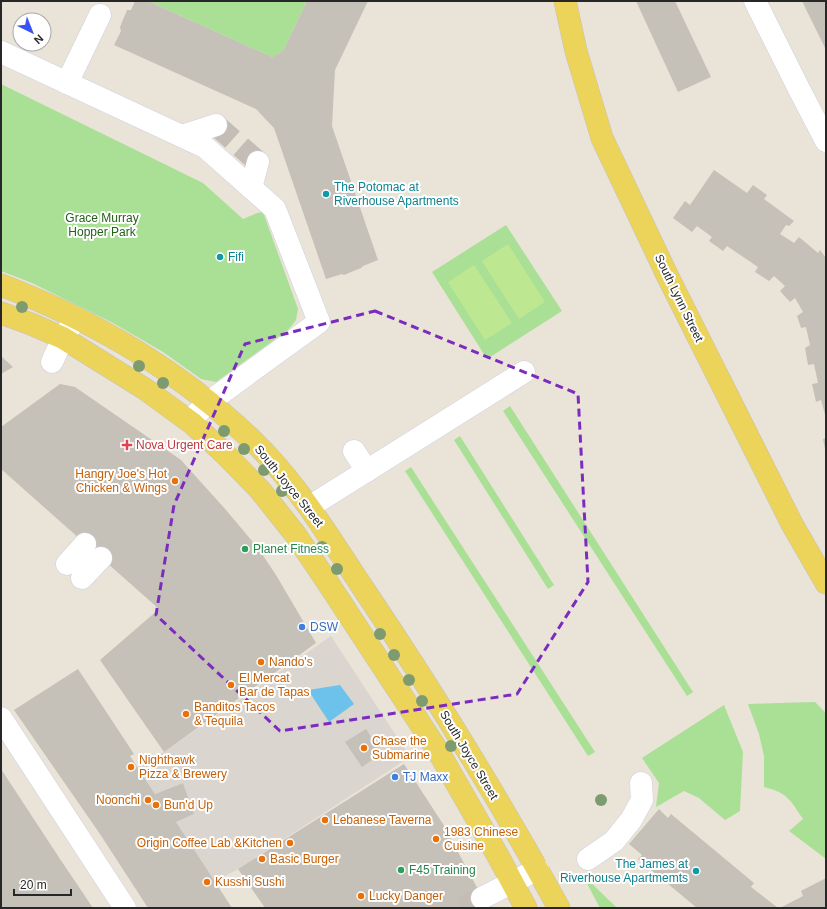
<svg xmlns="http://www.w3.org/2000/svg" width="827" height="909" font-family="Arial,sans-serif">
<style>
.green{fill:#aae095}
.pitch{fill:#bde791}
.plaza{fill:#dad6cf}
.water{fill:#6cc2eb}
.building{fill:#c5c0b8}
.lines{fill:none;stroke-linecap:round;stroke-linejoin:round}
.minor-tunnel{stroke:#c3bdb5;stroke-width:22;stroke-dasharray:22 11;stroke-linecap:butt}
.minor-casing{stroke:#ced0e0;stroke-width:23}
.major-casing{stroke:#c3c3c3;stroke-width:23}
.minor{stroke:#fff;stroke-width:22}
.major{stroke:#ecd35a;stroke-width:22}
.tree{fill:#7e9b70}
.marked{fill:none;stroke:#7b2cbf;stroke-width:3;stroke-dasharray:8 5;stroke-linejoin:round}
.culture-dot{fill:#0f9aa8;stroke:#fff;stroke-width:1.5}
.health-dot{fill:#e0444e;stroke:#fff;stroke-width:1.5}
.food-dot{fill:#e8710a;stroke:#fff;stroke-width:1.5}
.leisure-dot{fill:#2e9e5b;stroke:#fff;stroke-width:1.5}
.shop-dot{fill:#3f7fe0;stroke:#fff;stroke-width:1.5}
.labels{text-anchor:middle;stroke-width:4;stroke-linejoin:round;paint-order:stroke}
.culture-label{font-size:12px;fill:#0d838f;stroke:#fff;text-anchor:start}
.park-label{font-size:12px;fill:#25601a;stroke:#fff}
.street-label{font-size:12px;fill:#272727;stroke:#fff}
.health-label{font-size:12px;fill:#be3a42;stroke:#fff;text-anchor:start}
.food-label{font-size:12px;fill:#c56008;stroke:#fff;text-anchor:start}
.leisure-label{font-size:12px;fill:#27864d;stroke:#fff;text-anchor:start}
.shop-label{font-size:12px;fill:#366cbe;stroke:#fff;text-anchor:start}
</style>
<rect width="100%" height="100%" fill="#eae3d8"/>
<g class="green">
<polygon points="148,1 307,1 283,51 272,57"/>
<polygon points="1,84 203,183 243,219 257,213 263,212 298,309 296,320 289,329 216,382 201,379 163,352 113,323 32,283 1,271"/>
<polygon points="506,225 562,311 487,359 432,272"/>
<polygon points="510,406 693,692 687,696 503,411"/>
<polygon points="460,436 554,585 548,589 454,440"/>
<polygon points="411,467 595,752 588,756 405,471"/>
<path d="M815 702 826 713V859L789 831 803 819C790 800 788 793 764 787V756L759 734 748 704Z"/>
<polygon points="724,705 743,752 740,811 725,820 699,798 684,791 656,807 659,783 642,758"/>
<polygon points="582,874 617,908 600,908"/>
</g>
<g class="pitch">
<polygon points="508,244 545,302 519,319 482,261"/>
<polygon points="474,265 512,323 485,340 448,282"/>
</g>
<polygon class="plaza" points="331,636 410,757 238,869 214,882 176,822 194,814 183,783 155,794 138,767 164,752"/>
<polygon class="water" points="340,685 354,704 329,722 308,690"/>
<g class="building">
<polygon points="135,1 148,1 272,57 283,51 307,1 368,1 335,70 332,126 378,260 363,266 361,268 344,275 342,274 326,279 274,128 256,109 114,45 121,31 120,27 127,10 131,10"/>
<polygon points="636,1 675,1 711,77 678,92"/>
<polygon points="802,1 826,1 826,50"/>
<polygon points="714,170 747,193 753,185 767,195 764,199 794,221 789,226 786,225 780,234 794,243 799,237 818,253 820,250 826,258 826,418 821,400 816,402 812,384 818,383 814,364 808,365 805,348 810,345 806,327 801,328 797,316 803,312 795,298 790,302 780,291 785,286 774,276 769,281 755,272 758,267 727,246 723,251 709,241 712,237 697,226 692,232 673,218 685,201 690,205"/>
<polygon points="1,356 13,367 1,374"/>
<polygon points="60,384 75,387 181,460 226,510 258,548 276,575 316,643 164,752 100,660 159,609 1,469 1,427"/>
<polygon points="826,438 826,449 825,449 823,439"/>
<polygon points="78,669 134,754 130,756 155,794 183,783 194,814 176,822 232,908 148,908 100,834 14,710"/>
<polygon points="366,729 382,753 362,767 345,742"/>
<polygon points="404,764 443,824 488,908 409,908 408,907 406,908 265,908 238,869"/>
<polygon points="1,769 60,859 93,908 1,908"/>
<polygon points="659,809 668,818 671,814 754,883 751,887 778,908 697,908 638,859 642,855 629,844"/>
<polygon points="826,878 826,908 780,908 803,896 801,891"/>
</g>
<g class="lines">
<g class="minor-tunnel">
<polyline points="216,125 258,162"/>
<polyline points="461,908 482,898"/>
</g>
<g class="minor-casing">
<g id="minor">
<polyline points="755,1 799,89 826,141"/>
<polyline points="1,52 205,147 275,209 319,322 209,402 189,421"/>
<polyline points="67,83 100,15"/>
<polyline points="182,136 216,125"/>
<polyline points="251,188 258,162"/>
<polyline points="52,362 63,338 76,318"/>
<polyline points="354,451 367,471"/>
<polyline points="309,507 524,372"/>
<polyline points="67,564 85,544"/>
<polyline points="82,578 101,558"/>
<polyline points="1,718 125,908"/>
<polyline points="588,859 614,841 631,820 642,800 641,783"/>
<polyline points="482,898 538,869"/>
</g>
</g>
<g class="major-casing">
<g id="major">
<polyline points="565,1 576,51 602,138 668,277 792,524 826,583"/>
<path d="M1 285C95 321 180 371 252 440 297 483 329 537 363 588 433 692 499 799 559 908"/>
<polyline points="1,313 31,324 63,338 145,389 193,424 225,454 260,490 295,534 328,583 438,751 498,856 526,908"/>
</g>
</g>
<use href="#minor" class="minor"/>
<use href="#major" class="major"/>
</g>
<g class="tree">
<circle cx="22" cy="307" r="6"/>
<circle cx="139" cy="366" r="6"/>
<circle cx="163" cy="383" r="6"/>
<circle cx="224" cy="431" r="6"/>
<circle cx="244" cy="449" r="6"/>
<circle cx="264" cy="470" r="6"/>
<circle cx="282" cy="491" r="6"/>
<circle cx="322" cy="547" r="6"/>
<circle cx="337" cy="569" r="6"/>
<circle cx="380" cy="634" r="6"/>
<circle cx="394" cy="655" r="6"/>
<circle cx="409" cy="680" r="6"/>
<circle cx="422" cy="701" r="6"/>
<circle cx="451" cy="746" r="6"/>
<circle cx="601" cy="800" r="6"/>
</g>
<path class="marked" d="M375 311 578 394 588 582 517 694 280 731 156 615 174 505 245 344Z"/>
<g class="culture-dot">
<circle cx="326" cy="194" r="4"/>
<circle cx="220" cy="257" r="4"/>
<circle cx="696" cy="871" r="4"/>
</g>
<path class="health-dot" d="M125 439h4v4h4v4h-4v4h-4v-4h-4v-4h4z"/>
<g class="food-dot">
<circle cx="175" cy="481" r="4"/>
<circle cx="261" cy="662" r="4"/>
<circle cx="231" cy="685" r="4"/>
<circle cx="186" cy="714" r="4"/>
<circle cx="364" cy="748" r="4"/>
<circle cx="131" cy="767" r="4"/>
<circle cx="148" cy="800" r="4"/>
<circle cx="156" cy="805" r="4"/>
<circle cx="325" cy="820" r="4"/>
<circle cx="436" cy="839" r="4"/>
<circle cx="290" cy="843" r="4"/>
<circle cx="262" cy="859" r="4"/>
<circle cx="207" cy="882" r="4"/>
<circle cx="361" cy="896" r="4"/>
</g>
<g class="leisure-dot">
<circle cx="245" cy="549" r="4"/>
<circle cx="401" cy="870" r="4"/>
</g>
<g class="shop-dot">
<circle cx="302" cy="627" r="4"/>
<circle cx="395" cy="777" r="4"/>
</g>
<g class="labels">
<g class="culture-label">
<text x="334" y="191">The Potomac at<tspan x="334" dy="14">Riverhouse Apartments</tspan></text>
<text x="228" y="261">Fifi</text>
<text x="688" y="868" text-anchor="end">The James at<tspan x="688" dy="14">Riverhouse Apartmemts</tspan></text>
</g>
<g class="park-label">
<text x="102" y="222">Grace Murray<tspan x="102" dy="14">Hopper Park</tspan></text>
</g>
<g class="street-label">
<text transform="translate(679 298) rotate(64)" y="4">South Lynn Street</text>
<text transform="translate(289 486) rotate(51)" y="4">South Joyce Street</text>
<text transform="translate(469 755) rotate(59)" y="4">South Joyce Street</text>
</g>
<g class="health-label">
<text x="136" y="449">Nova Urgent Care</text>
</g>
<g class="food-label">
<text x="167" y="478" text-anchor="end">Hangry Joe's Hot<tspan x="167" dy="14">Chicken &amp; Wings</tspan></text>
<text x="269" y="666">Nando's</text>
<text x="239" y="682">El Mercat<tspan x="239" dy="14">Bar de Tapas</tspan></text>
<text x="194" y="711">Banditos Tacos<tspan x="194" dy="14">&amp; Tequila</tspan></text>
<text x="372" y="745">Chase the<tspan x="372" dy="14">Submarine</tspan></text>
<text x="139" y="764">Nighthawk<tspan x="139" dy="14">Pizza &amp; Brewery</tspan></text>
<text x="140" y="804" text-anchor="end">Noonchi</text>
<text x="164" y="809">Bun'd Up</text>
<text x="333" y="824">Lebanese Taverna</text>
<text x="444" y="836">1983 Chinese<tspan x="444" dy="14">Cuisine</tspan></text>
<text x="282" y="847" text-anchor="end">Origin Coffee Lab &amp;Kitchen</text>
<text x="270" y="863">Basic Burger</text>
<text x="215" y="886">Kusshi Sushi</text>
<text x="369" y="900">Lucky Danger</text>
</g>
<g class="leisure-label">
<text x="253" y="553">Planet Fitness</text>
<text x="409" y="874">F45 Training</text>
</g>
<g class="shop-label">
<text x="310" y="631">DSW</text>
<text x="403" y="781">TJ Maxx</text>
</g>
</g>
<rect width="827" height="909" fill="none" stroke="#272727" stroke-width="4"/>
<g transform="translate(32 32) rotate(137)"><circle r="19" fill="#ffffff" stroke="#a9a9a9"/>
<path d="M0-3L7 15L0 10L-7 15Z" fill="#3a52f5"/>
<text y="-6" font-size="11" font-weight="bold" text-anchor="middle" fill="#272727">N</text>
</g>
<path d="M14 889v6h57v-6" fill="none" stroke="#272727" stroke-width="2"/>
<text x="20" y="889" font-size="12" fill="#272727" stroke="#ffffff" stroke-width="3" paint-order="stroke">20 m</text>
</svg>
